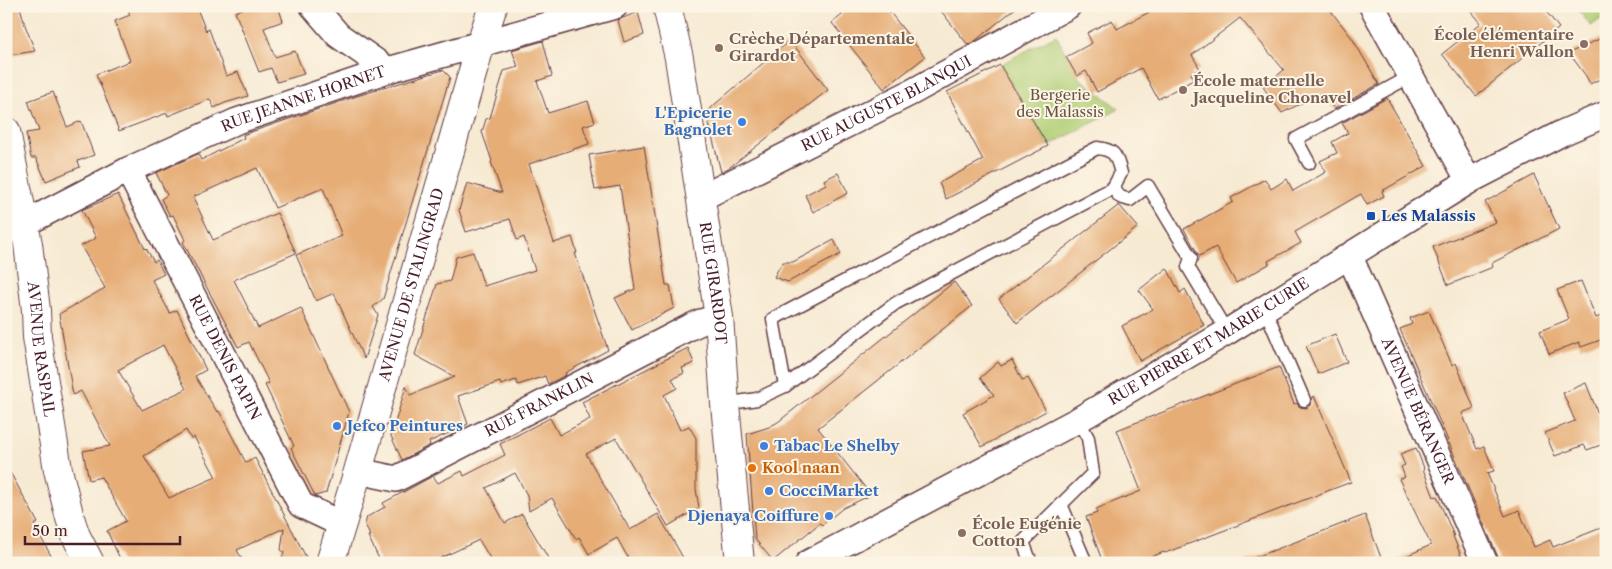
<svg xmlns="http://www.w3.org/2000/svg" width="1612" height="569" font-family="'Libre Caslon Text',serif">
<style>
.green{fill:#b0cf76;stroke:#7d7750}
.building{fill:#e6ad77;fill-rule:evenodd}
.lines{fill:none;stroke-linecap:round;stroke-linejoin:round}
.lane-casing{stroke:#643d44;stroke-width:15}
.street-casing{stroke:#643d44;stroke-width:28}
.secondary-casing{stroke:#643d44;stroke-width:30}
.lane{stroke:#fff;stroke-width:12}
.street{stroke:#fff;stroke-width:25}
.secondary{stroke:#fff;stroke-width:28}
.education-dot{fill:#8d6e63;stroke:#fcf5e5;stroke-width:2}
.shop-dot{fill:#3f7fe0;stroke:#fcf5e5;stroke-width:2}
.transit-dot{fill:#1a4fb4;stroke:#fcf5e5;stroke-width:2}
.food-dot{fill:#e8710a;stroke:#fcf5e5;stroke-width:2}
.labels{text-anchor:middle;stroke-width:4;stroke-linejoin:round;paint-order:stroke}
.education-label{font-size:15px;font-weight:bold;fill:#785e54;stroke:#fcf5e5;text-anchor:start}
.park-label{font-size:15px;fill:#695442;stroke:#fcf5e5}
.street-label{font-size:15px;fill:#4a1f2b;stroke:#fcf5e5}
.shop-label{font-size:15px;font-weight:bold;fill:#366cbe;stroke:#fcf5e5;text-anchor:start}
.transit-label{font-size:15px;font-weight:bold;fill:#164399;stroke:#fcf5e5;text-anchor:start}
.food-label{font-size:15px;font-weight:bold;fill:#c56008;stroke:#fcf5e5;text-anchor:start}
</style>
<rect width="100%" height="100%" fill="#fcf5e5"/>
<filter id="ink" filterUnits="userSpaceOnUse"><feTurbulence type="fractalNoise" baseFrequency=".02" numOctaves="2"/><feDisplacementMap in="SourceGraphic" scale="10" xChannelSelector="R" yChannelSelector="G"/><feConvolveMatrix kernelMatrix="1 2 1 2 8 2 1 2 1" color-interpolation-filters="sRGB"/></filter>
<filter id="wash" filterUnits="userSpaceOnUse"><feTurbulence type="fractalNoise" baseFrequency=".0096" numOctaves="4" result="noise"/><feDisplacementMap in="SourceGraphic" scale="20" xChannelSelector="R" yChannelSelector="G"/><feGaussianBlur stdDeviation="1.12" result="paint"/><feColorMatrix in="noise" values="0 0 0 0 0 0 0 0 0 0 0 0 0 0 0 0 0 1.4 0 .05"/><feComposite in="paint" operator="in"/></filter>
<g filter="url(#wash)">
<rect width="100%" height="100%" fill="#f7ead3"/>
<g class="green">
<polygon points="1575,6 1606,6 1606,15 1591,26"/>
<polygon points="1056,35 1077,76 1119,109 1048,146 1000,65"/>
</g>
<g id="blocks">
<g class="building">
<polygon points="127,6 196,6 206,31 209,29 226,76 238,72 248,96 225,103 214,108 210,99 168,116 167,113 119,131 96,74 130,61 115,21 130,15"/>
<polygon points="249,6 278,6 283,21 264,28 275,57 295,51 304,74 277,82 271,68 259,72 235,12"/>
<polygon points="836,6 885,6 925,57 884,89 832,23 842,15"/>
<polygon points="937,6 1018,6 975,41 968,45"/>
<polygon points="1161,6 1327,6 1352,38 1379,84 1334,109 1329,101 1327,103 1322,93 1282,113 1263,87 1284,70 1240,18 1192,55 1200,69 1191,74 1195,79 1158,99 1141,68 1097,92 1086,71 1077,76 1066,57 1092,43 1087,33 1112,20 1117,29"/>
<polygon points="1467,6 1542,6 1559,28 1476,96 1442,54 1481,23"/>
<polygon points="20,7 25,25 35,51 11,55 6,28 6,10"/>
<polygon points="638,12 644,35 624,42 618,20"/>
<polygon points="1606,36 1606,76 1590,84 1586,76 1569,53"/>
<polygon points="790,40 828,90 730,167 721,172 706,112"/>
<polygon points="543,41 552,76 537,81 548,113 588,101 595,122 583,126 589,144 529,164 554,243 572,237 577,253 575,253 608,350 565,373 566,375 548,384 545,376 518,385 516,380 501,385 500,382 458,396 468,424 429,442 430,445 402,460 391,436 406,386 410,395 455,377 415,355 437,284 450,281 456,257 473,252 484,286 535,270 524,237 517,240 510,219 466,232 459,210 467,183 502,193 491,162 492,161 482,132 486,119 490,118 504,71 518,67 512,50"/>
<polygon points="1000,65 1048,146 946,199 939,183 983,160 947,92"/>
<polygon points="443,70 450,77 383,299 373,307 378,315 364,359 334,293 316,301 296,255 342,236 323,188 275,208 257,168 193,197 213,240 277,213 296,253 234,280 258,328 301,308 349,412 326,493 315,496 291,448 294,446 265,385 269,383 249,342 238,347 183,242 185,240 173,215 170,216 161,199 167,195 156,173 198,154 201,160 244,138 243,135 248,133 357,96"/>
<polygon points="53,92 67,127 81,121 94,155 78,161 80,167 46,181 36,158 31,158 26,133 39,131 28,101"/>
<polygon points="1387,98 1426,166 1382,191 1384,196 1367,205 1361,194 1295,232 1301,243 1268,261 1269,264 1236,283 1216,247 1199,256 1184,229 1233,202 1231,198 1265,179 1271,189 1287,179 1293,191 1326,172 1320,161 1337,153 1332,142 1348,133 1342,123"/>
<polygon points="644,146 666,285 670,285 674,308 632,330 615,298 635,289 620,186 595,190 589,155"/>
<polygon points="838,173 848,193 813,212 805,195 826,184 824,180"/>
<polygon points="1534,175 1559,229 1492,263 1493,267 1448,285 1433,247 1496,222 1485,202"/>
<path d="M118 194 145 249 146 248 154 262 157 260 164 274 152 280 170 313 177 310 206 370 195 376 217 412 219 411 246 463 255 458 309 563H281L284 552 281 550 284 528 237 550 244 563H122L107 531 126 521 101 477 89 480 83 451 110 446 81 391 73 395 59 314 105 288 81 246 96 238 82 210ZM163 345 186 389 142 410 118 370ZM186 430 191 439 194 437 216 477 169 498 144 456Z"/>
<polygon points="1119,205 1138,227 1017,323 999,299"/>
<polygon points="834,240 841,254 788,282 774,277 780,266 783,262 793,262"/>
<polygon points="1167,268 1180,293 1185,289 1204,325 1140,361 1122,326 1153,309 1139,290"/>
<polygon points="1581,281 1596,318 1606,314 1606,338 1581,347 1579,342 1549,354 1540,331 1569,319 1557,290"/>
<polygon points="954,282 972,306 818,428 871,495 843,508 822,525 820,523 773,561 755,539 747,434 769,427 778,422"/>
<polygon points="1429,311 1452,365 1456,363 1474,408 1462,413 1477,449 1484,446 1494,471 1487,473 1505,516 1519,510 1534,547 1550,540 1553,547 1606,526 1606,558 1595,563 1499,563 1498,557 1400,329 1412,324 1410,318"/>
<polygon points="1335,334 1347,362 1318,374 1306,346"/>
<polygon points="688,348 694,363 682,368 684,373 672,379 677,388 664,395 680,430 689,426 696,438 696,489 699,508 668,526 616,438 586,454 630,530 658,514 686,563 631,563 617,538 589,554 579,537 576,539 552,498 529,511 527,495 515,473 486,488 505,523 522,514 551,563 493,563 479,540 430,563 381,563 368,536 370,536 365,524 367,517 385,507 383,503 433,476 438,483 462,471 464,476 505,455 500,444 550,418 559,435 590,419 582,402"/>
<polygon points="1012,360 1022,380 1028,378 1046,411 982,447 963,413 994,395 980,378 998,362 1001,366"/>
<polygon points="1279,367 1294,404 1296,403 1300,407 1307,408 1311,404 1312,397 1314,396 1351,482 1165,553 1164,552 1134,563 1103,563 1086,517 1097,513 1096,509 1141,491 1117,430"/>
<polygon points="1586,383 1601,421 1606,419 1606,443 1587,450 1584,445 1555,456 1545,433 1575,421 1563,393"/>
<polygon points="1416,448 1424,468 1423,469 1434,497 1437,496 1454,536 1453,536 1461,556 1458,557 1461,563 1390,563 1431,545 1399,479 1405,477 1401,467 1405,465 1400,454"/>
<polygon points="6,465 31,510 38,523 34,525 55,563 6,563"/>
<polygon points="1365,515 1383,563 1246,563 1246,561"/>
</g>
</g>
</g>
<g filter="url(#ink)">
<use href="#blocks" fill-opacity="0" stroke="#643d44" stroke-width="1"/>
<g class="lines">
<g class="lane-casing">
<g id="lane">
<polyline points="1309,163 1296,139 1411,76"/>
<polyline points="1265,309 1304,400"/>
<polyline points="785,386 896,303 1113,188"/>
<path d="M725 404 757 399 785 386 773 319 1097 148C1116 150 1116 156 1121 173L1113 188 1120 197 1130 200 1148 186 1191 258 1188 267 1227 332"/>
<polyline points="1061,504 1086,563"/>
<polyline points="1031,563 1023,542 1093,473 1088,438 1078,420"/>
</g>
</g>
<g class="street-casing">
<g id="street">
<polyline points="313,6 338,35 388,70"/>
<polyline points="1372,6 1469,181"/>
<path id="s1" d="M128 170 301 505 341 524"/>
<path id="s2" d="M701 198 912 92 1068 6"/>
<path id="s3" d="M6 231 24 224 128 170 237 121 388 70 615 6"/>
<path id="s4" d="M1350 257 1485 563"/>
<path id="s5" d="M358 471 396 479 690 327 701 322 719 317"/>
<path id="s6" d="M808 563 1078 420 1227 332 1469 181 1562 133 1606 114"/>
</g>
</g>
<g class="secondary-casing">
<g id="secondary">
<path id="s7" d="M667 6 679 58 719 317 725 404 740 563"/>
<path id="s8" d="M6 131 28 244 36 310 37 337 58 470 70 518 76 536 90 563"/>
<path id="s9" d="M330 563 358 471 481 43 493 6"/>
</g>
</g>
<use href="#lane" class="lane"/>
<use href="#street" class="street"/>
<use href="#secondary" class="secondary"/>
</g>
</g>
<g class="education-dot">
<circle cx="1584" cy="44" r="5"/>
<circle cx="719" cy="48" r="5"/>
<circle cx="1183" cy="90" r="5"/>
<circle cx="962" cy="533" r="5"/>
</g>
<g class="shop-dot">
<circle cx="742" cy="122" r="5"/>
<circle cx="337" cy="426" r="5"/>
<circle cx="764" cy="446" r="5"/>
<circle cx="769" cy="491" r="5"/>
<circle cx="829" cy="516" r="5"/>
</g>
<rect class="transit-dot" x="1366" y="211" width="10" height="10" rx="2.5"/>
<circle class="food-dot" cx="752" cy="468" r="5"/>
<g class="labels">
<g class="education-label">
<text x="1574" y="40" text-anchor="end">École élémentaire<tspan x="1574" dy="17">Henri Wallon</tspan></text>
<text x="729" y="44">Crèche Départementale<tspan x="729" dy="17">Girardot</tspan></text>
<text x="1193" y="86">École maternelle<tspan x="1193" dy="17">Jacqueline Chonavel</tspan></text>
<text x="972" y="529">École Eugénie<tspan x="972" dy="17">Cotton</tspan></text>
</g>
<g class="park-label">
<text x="1060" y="100">Bergerie<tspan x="1060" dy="17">des Malassis</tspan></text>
</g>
<g class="street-label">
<text dy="5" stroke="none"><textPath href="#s3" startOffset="326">RUE JEANNE HORNET</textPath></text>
<text dy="5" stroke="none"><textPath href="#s2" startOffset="208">RUE AUGUSTE BLANQUI</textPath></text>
<text dy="5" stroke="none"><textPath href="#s7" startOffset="281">RUE GIRARDOT</textPath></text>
<text dy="5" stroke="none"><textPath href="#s9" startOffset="290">AVENUE DE STALINGRAD</textPath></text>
<text dy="5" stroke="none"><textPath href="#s6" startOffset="458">RUE PIERRE ET MARIE CURIE</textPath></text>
<text dy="5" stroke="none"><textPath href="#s8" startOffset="221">AVENUE RASPAIL</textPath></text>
<text dy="5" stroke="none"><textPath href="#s1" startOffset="211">RUE DENIS PAPIN</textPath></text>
<text dy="5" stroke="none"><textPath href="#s5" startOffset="200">RUE FRANKLIN</textPath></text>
<text dy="5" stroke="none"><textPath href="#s4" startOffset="168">AVENUE BÉRANGER</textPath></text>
</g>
<g class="shop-label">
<text x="732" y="118" text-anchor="end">L'Epicerie<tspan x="732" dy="17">Bagnolet</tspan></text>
<text x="347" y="431">Jefco Peintures</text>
<text x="774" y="451">Tabac Le Shelby</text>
<text x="779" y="496">CocciMarket</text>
<text x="819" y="521" text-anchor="end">Djenaya Coiffure</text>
</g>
<g class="transit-label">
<text x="1381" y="221">Les Malassis</text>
</g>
<g class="food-label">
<text x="762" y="473">Kool naan</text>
</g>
</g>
<rect width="1612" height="569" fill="none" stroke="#fcf5e5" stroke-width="25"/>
<path d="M25 536v8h155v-8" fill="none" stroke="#4a1f2b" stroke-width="2.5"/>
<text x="32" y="536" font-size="15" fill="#4a1f2b" stroke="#fcf5e5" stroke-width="4" paint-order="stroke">50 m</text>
</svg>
